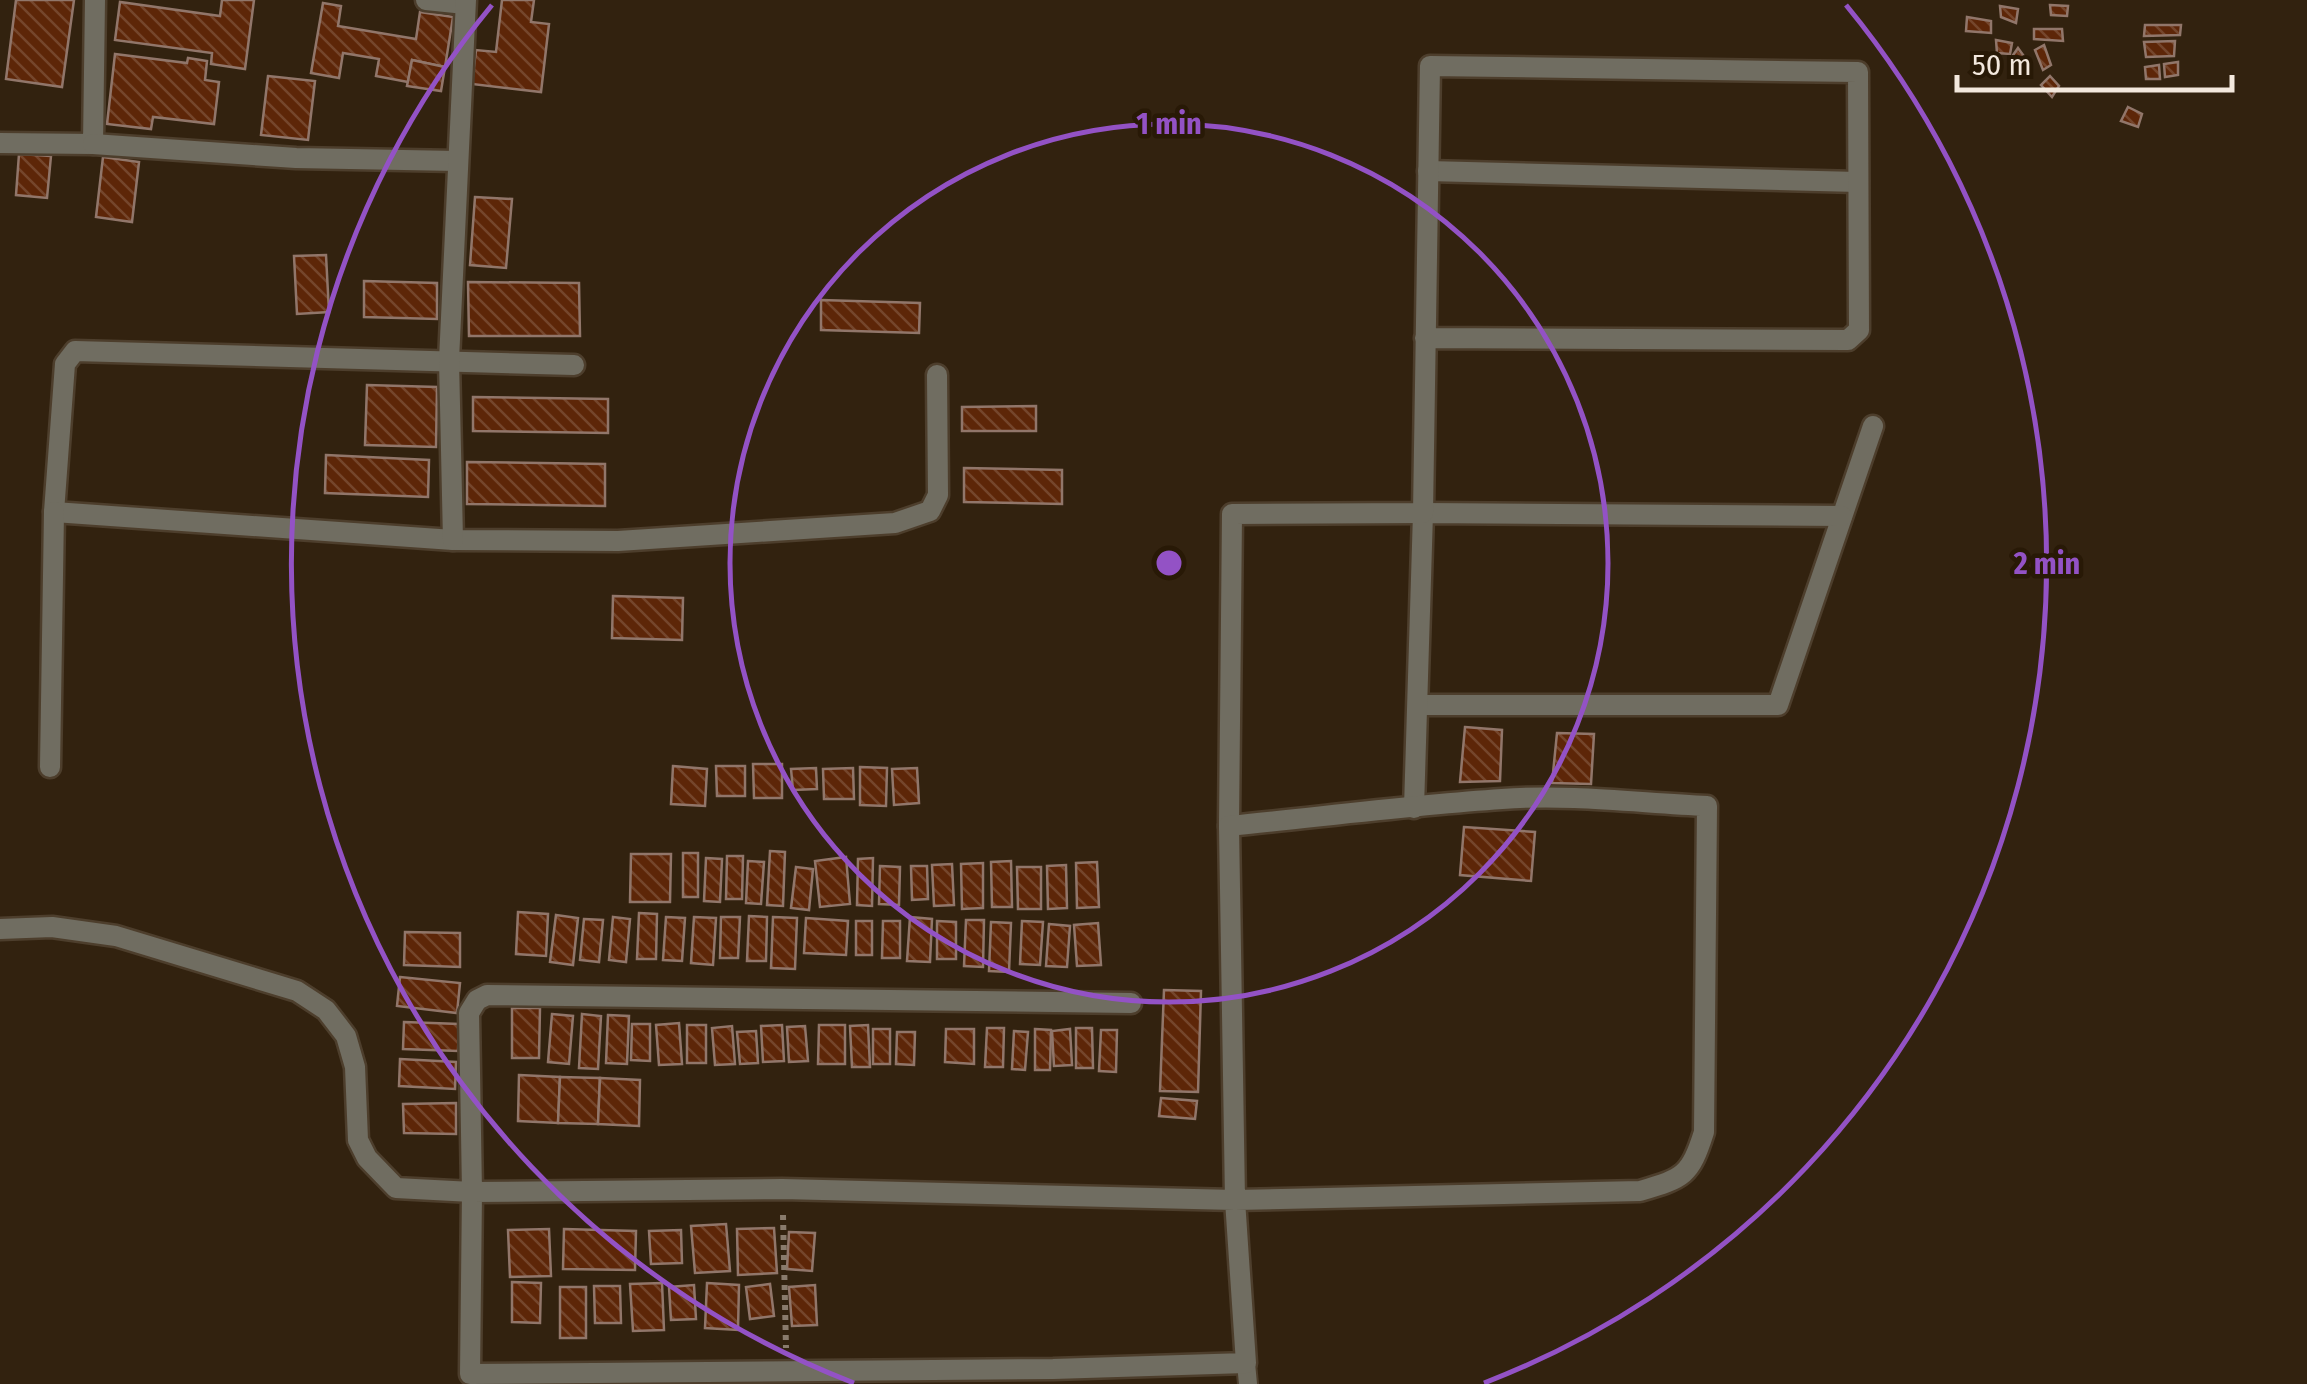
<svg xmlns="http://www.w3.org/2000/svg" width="2307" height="1384" font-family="'Fira Sans Condensed',sans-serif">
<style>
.building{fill:url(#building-back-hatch);stroke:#91766a;stroke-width:2.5}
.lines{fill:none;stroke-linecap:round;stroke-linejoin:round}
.service-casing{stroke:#4d3e2c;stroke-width:22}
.minor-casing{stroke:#4d3e2c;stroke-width:25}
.path{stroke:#897b6c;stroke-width:6;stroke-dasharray:5 5;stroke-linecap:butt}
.service{stroke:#706d61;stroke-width:18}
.minor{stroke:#706d61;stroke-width:20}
.ring{fill:none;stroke:#9352c5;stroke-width:5}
.centre{fill:#9352c5;stroke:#281906;stroke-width:5}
.ring-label{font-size:30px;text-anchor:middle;font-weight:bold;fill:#9352c5;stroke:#281906;stroke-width:9;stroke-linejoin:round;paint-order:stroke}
</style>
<defs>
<pattern id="building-back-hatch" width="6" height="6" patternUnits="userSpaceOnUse" patternTransform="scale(2.5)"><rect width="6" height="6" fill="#5d2608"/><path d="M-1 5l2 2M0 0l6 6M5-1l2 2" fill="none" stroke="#75462c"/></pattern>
</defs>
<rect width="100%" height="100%" fill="#32220f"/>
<g class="building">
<polygon points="16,0 74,0 62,87 6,79"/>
<polygon points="222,0 254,0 245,69 211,64 212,53 115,40 120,2 220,16"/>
<polygon points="502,0 534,0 531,22 549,24 541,92 472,84 476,50 496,52"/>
<polygon points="323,3 341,6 338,26 416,39 420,12 453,17 445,67 412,60 408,82 376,76 379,59 343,53 339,78 311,73"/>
<polygon points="2050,5 2068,6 2067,16 2051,15"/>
<polygon points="2000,6 2018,9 2016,23 2001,17"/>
<polygon points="1967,17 1991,21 1991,33 1966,31"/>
<polygon points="2145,25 2181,25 2180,35 2144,36"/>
<polygon points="2034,29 2062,29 2063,41 2034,39"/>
<polygon points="1996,40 2012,43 2010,54 1997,53"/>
<polygon points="2175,41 2174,56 2146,57 2144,42"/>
<polygon points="2044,45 2051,65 2043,70 2035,50"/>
<polygon points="2018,48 2026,59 2019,72 2011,58"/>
<polygon points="115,54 187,63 188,58 207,61 205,80 219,82 214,124 153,117 151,129 107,124"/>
<polygon points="412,60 445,67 441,91 407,86"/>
<polygon points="2178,62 2178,75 2165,77 2164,64"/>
<polygon points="2159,65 2160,79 2146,79 2145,67"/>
<polygon points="268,76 315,81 308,140 261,135"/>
<polygon points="2050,76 2059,86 2052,97 2041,85"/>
<polygon points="2128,107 2142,114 2138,127 2121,121"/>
<polygon points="19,154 51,156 47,198 16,195"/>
<polygon points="103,157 139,162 132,222 96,217"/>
<polygon points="475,197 512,199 506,268 470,265"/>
<polygon points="326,255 329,312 297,314 294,256"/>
<polygon points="364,281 437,283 437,319 364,317"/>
<polygon points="468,282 579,283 580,336 469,336"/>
<polygon points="821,300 920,303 919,333 821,330"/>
<polygon points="367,385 437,387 436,447 365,445"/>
<polygon points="473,397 608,399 608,433 473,431"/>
<polygon points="1036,406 1036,431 962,431 962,407"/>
<polygon points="326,455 429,460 428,497 325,493"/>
<polygon points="467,462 605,464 605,506 467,504"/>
<polygon points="964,468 1062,470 1062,504 964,502"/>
<polygon points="613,596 683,598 682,640 612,638"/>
<polygon points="1465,727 1502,730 1500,781 1460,782"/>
<polygon points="1557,733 1594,734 1591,784 1552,783"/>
<polygon points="753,764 782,764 782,798 754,798"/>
<polygon points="673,766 707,769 705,806 671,804"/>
<polygon points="716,766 745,766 745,796 717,796"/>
<polygon points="860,767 887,768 886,806 860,805"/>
<polygon points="816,768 817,789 793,790 791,769"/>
<polygon points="853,768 854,799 824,799 823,769"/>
<polygon points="917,768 919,803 894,805 892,769"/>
<polygon points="1464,827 1535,832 1531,881 1460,875"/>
<polygon points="770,851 785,852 783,906 767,905"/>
<rect x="683" y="853" width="15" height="44"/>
<polygon points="631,854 671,854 670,902 630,902"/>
<polygon points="727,856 743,856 742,899 726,899"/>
<polygon points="846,857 850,904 820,907 815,861"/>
<polygon points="706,858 722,859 720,902 704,901"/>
<polygon points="873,858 872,906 857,905 858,859"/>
<polygon points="748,861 764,862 761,904 746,903"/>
<polygon points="1011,861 1012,907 992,907 991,862"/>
<polygon points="1097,862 1099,907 1077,908 1076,863"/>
<polygon points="983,863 983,908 962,909 961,864"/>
<polygon points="952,864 954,905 934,906 932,865"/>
<polygon points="1066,865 1067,908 1048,909 1047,866"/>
<polygon points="880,866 900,867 899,905 879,904"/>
<polygon points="911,866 927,866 928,899 912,900"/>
<polygon points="796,867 813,869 809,910 791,908"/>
<polygon points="1017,867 1041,867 1041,909 1018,909"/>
<polygon points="518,912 548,914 546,956 516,954"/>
<polygon points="639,913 657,914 656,959 637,959"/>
<polygon points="556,915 578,918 573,965 550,962"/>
<polygon points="749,916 767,917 766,961 747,961"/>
<polygon points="613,917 630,919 626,962 609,960"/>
<polygon points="666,917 685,918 682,961 663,960"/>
<polygon points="694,917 716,918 713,965 691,963"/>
<polygon points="721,917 740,917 738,958 720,958"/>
<polygon points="773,917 797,918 795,969 771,968"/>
<polygon points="910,917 932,919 930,962 907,961"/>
<polygon points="806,918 848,921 846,955 804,953"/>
<polygon points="584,919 603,920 599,962 580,960"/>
<polygon points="966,920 984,920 983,967 964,966"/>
<rect x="856" y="921" width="16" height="34"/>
<polygon points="883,921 900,921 900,958 882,958"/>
<polygon points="937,921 956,922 956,959 937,959"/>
<polygon points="1022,921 1043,922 1040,965 1020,964"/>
<polygon points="991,922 1011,923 1009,972 989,971"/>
<polygon points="1098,923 1101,965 1077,966 1074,925"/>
<polygon points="1049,924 1070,926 1067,967 1046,966"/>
<polygon points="405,932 460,933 460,967 404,965"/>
<polygon points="400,977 460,983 457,1013 397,1006"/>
<polygon points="1164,990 1201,991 1198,1092 1160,1091"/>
<polygon points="512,1008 540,1008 539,1058 512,1058"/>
<polygon points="552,1014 573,1016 569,1064 548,1062"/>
<polygon points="582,1014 601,1016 598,1069 579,1068"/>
<polygon points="608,1015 629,1016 627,1064 606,1063"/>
<polygon points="404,1022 459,1024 458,1051 403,1049"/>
<polygon points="679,1023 682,1064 659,1065 656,1025"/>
<polygon points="632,1024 650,1024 650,1061 631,1060"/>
<rect x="687" y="1025" width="19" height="38"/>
<polygon points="782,1025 784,1061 763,1062 761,1026"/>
<polygon points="819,1025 845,1025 845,1064 818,1064"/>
<polygon points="868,1025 870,1067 852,1067 850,1026"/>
<polygon points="732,1026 735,1064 715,1065 712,1028"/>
<polygon points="805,1026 808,1061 789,1062 787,1027"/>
<polygon points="987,1028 1004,1028 1003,1067 985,1067"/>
<polygon points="1076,1028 1092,1028 1093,1068 1076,1068"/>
<rect x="873" y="1029" width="17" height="35"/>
<polygon points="946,1029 974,1029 974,1064 945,1062"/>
<polygon points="1035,1029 1051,1030 1050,1070 1035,1070"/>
<polygon points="1070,1029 1072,1065 1054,1066 1052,1031"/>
<polygon points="1101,1030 1117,1030 1116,1072 1099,1071"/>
<polygon points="756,1031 758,1063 740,1064 737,1032"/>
<polygon points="1014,1031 1028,1032 1025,1070 1012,1069"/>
<polygon points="897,1032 915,1032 914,1065 896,1064"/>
<polygon points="400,1059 456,1062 455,1089 399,1086"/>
<polygon points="519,1075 560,1077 558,1123 518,1121"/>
<polygon points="560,1077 600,1078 598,1124 558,1123"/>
<polygon points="600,1078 640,1080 639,1126 598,1124"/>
<polygon points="1161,1098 1197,1101 1195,1119 1159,1116"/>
<polygon points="456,1103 456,1134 404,1133 403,1104"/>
<polygon points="726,1224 730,1271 695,1273 691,1226"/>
<polygon points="774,1228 777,1273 738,1275 737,1229"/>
<polygon points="549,1229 551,1276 510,1277 508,1230"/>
<polygon points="564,1229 636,1231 635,1270 563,1269"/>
<polygon points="681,1230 682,1263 651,1264 649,1231"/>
<polygon points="789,1232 815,1233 812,1271 787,1269"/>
<polygon points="512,1282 541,1283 540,1323 512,1322"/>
<polygon points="662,1283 664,1330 633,1331 630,1284"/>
<polygon points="707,1283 739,1285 738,1330 705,1328"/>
<polygon points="770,1284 774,1316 750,1319 746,1287"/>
<polygon points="694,1285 696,1319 671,1320 669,1287"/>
<polygon points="815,1285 817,1325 792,1326 789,1287"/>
<polygon points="594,1286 620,1286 621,1323 595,1323"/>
<rect x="560" y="1287" width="26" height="51"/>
</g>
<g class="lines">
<g class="service-casing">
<polyline id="service" points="1246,1363 1248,1384"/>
</g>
<g class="minor-casing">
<g id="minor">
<polyline points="426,0 465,4"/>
<polyline points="0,143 93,144 95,0"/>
<polyline points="93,144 296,158 457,161"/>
<polyline points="1428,171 1858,182"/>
<polyline points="574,365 75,351 65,364 54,512 453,540 618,541 895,523 930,511 938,495 937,375"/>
<polyline points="453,540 449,360 466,0"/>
<polyline points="1418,705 1778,705 1873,426"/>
<polyline points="50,767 54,512"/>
<polyline points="1414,808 1423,513 1842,516"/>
<path d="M1229 826 1232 514 1423 513C1425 364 1427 215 1430 66L1858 72 1859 330 1848 340 1425 338"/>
<path d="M0 929 52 927 116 936 297 991 326 1010 346 1036 355 1067 358 1140 367 1158 396 1188 472 1192 782 1189 1235 1200 1640 1191C1684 1178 1690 1176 1704 1132L1707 806C1639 803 1571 794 1502 799 1411 805 1320 817 1229 826L1235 1200 1246 1363 1053 1369 470 1374 472 1192 469 1013 477 1000 487 995 1131 1003"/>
</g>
</g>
<polyline class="path" points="783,1215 786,1348"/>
<use href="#service" class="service"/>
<use href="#minor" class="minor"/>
</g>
<g class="ring">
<circle cx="1169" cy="563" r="439"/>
<path d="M854 1383A878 878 0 0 1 492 5M1846 5A878 878 0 0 1 1484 1383"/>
</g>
<circle cx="1169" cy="563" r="15" class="centre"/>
<g class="ring-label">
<text x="1169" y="134">1 min</text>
<text x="2047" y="574">2 min</text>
</g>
<path d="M1957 75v15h275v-15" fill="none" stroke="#f3e8dd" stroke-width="5"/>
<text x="1972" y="75" font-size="30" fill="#f3e8dd" stroke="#281906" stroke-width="8" paint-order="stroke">50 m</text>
</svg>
